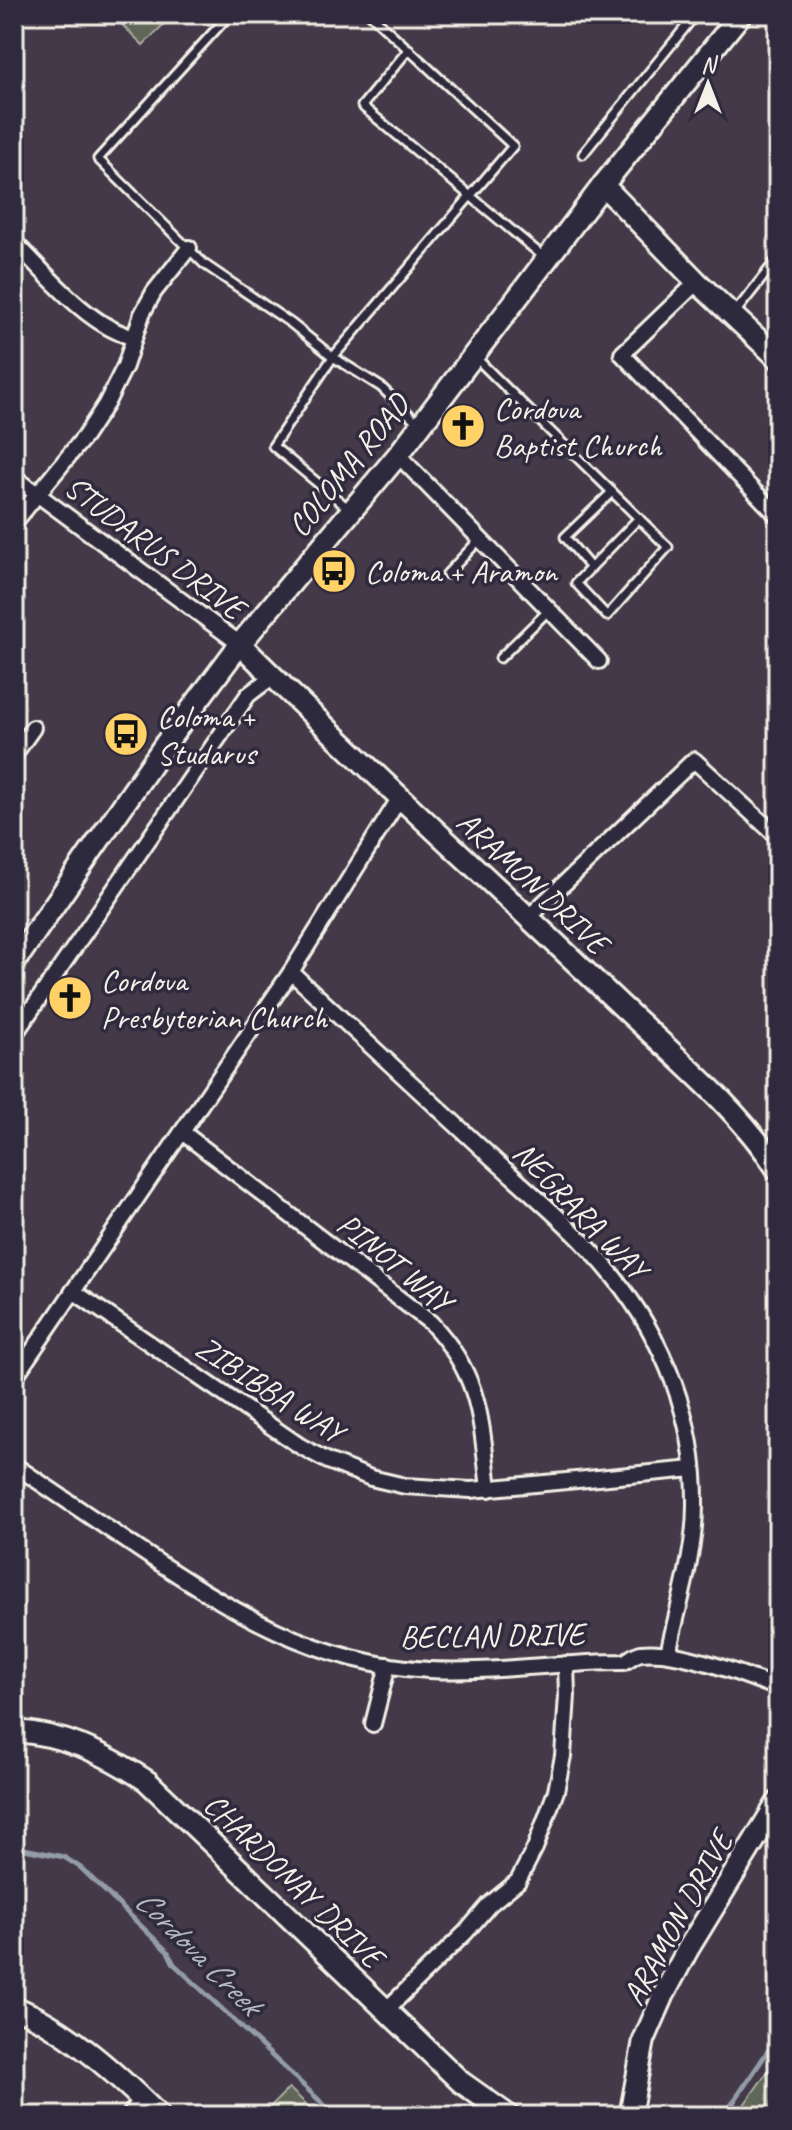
<svg xmlns="http://www.w3.org/2000/svg" width="792" height="2130" font-family="Caveat,sans-serif">
<style>
.green{fill:#606658;stroke:#aaaca0;stroke-width:2}
.lines{fill:none;stroke-linecap:round;stroke-linejoin:round}
.stream{stroke:#939ca7;stroke-width:5}
.lane-casing{stroke:#f4f1e8;stroke-width:13}
.street-casing{stroke:#f4f1e8;stroke-width:20}
.secondary-casing{stroke:#f4f1e8;stroke-width:26}
.lane{stroke:#2f2a3d;stroke-width:7}
.street{stroke:#2f2a3d;stroke-width:14}
.secondary{stroke:#2f2a3d;stroke-width:20}
.labels{text-anchor:middle;stroke-width:7;stroke-linejoin:round;paint-order:stroke}
.poi-label{font-size:32px;fill:#f4f1e8;stroke:#2f2a3d;text-anchor:start}
.street-label{font-size:32px;fill:#f4f1e8;stroke:#2f2a3d}
.water-label{font-size:34px;font-style:italic;fill:#b3b8bd;stroke:#2f2a3d}
</style>
<rect width="100%" height="100%" fill="#433948"/>
<filter id="ink" filterUnits="userSpaceOnUse"><feTurbulence type="fractalNoise" baseFrequency=".0125" numOctaves="2"/><feDisplacementMap in="SourceGraphic" scale="16" xChannelSelector="R" yChannelSelector="G"/><feConvolveMatrix kernelMatrix="1 2 1 2 8 2 1 2 1" color-interpolation-filters="sRGB"/></filter>
<g filter="url(#ink)">
<g class="green">
<polygon points="111,14 162,14 168,20 143,45"/>
<polygon points="778,2057 778,2116 736,2116"/>
<polygon points="289,2088 319,2116 261,2116"/>
</g>
<g class="lines">
<g class="stream">
<polyline points="14,1847 64,1857 81,1868 168,1952 174,1964 336,2116"/>
<polyline points="724,2116 778,2036"/>
</g>
<g class="lane-casing">
<g id="lane">
<polyline points="230,14 98,159 204,264 292,324 333,357 381,387 419,424"/>
<polyline points="409,49 362,106 545,258"/>
<polyline points="583,154 696,14"/>
<polyline points="734,314 778,258"/>
<polyline points="475,357 668,547 607,616 576,583 639,518"/>
<polyline points="349,509 273,446 333,357 513,146 370,14"/>
<polyline points="591,568 565,537 612,492"/>
<polyline points="447,574 480,539"/>
<polyline points="500,658 549,610"/>
</g>
</g>
<g class="street-casing">
<g id="street">
<path d="M14 242C47 274 87 325 132 337"/>
<polyline points="697,282 622,354 778,516"/>
<polyline points="398,455 599,661"/>
<polyline points="14,477 240,644"/>
<polyline points="14,523 85,436 106,404 125,366 142,314 154,292 189,248"/>
<polyline points="14,755 33,728"/>
<polyline points="529,917 694,760 778,837"/>
<path d="M291 972C353 1030 416 1087 478 1145 523 1187 574 1227 613 1276 665 1340 696 1422 695 1505 695 1555 678 1605 668 1654"/>
<polyline points="14,1035 248,695 272,677"/>
<path d="M182 1132 431 1323C481 1376 481 1420 489 1489"/>
<polyline points="73,1291 300,1446 328,1461 371,1478 405,1486 471,1490 693,1469"/>
<polyline points="14,1378 291,972 399,799"/>
<path d="M14 1465C56 1493 98 1522 140 1550 231 1611 316 1664 429 1670 495 1673 559 1662 624 1662 630 1659 635 1654 641 1653 677 1648 744 1675 778 1688"/>
<polyline points="373,1724 388,1665"/>
<polyline points="386,2010 466,1932 490,1904 518,1881 535,1848 556,1791 563,1756 567,1695 566,1664"/>
<polyline points="129,2116 142,2099"/>
</g>
</g>
<g class="secondary-casing">
<g id="secondary">
<polyline points="603,185 697,282 778,358"/>
<path d="M240 644C361 764 487 877 610 995 667 1050 735 1103 778 1170"/>
<polyline points="14,963 166,743 240,644 398,455 603,185 741,14"/>
<path d="M14 1731C64 1734 106 1754 147 1781L461 2082 509 2116"/>
<path d="M14 2007C67 2028 119 2076 159 2116"/>
<polyline points="630,2116 644,2040 664,1994 688,1949 778,1802"/>
</g>
</g>
<use href="#lane" class="lane"/>
<use href="#street" class="street"/>
<use href="#secondary" class="secondary"/>
</g>
</g>
<defs>
<g id="church-disc" transform="scale(2.3)"><circle r="9.5" fill="#ffd166" stroke="#2f2a3d"/><path d="M-1.2-6h2.4v3.5h3.3v2.4h-3.3V6h-2.4V-.1h-3.3v-2.4h3.3Z" fill="#111"/></g>
<g id="bus-disc" transform="scale(2.3)"><circle r="9.5" fill="#ffd166" stroke="#2f2a3d"/><path d="M-5-6H5V4H4V6H2V4H-2V6H-4V4H-5ZM-3.5-4V0h7V-4ZM-3.5 1.2v1.5H-2V1.2ZM2 1.2v1.5H3.5V1.2Z" fill="#111"/></g>
</defs>
<g fill-rule="evenodd">
<use href="#church-disc" x="463" y="426"/>
<use href="#bus-disc" x="334" y="571"/>
<use href="#bus-disc" x="126" y="734"/>
<use href="#church-disc" x="70" y="998"/>
</g>
<g class="labels">
<g class="poi-label">
<text x="494" y="419">Cordova<tspan x="494" dy="37">Baptist Church</tspan></text>
<text x="365" y="582">Coloma + Aramon</text>
<text x="157" y="727">Coloma +<tspan x="157" dy="37">Studarus</tspan></text>
<text x="101" y="991">Cordova<tspan x="101" dy="37">Presbyterian Church</tspan></text>
</g>
<g class="street-label">
<text transform="translate(348 465) rotate(-51)" y="11">COLOMA ROAD</text>
<text transform="translate(155 547) rotate(37)" y="11">STUDARUS DRIVE</text>
<text transform="translate(533 882) rotate(43)" y="11">ARAMON DRIVE</text>
<text transform="translate(581 1210) rotate(46)" y="11">NEGRARA WAY</text>
<text transform="translate(395 1262) rotate(39)" y="11">PINOT WAY</text>
<text transform="translate(270 1389) rotate(33)" y="11">ZIBIBBA WAY</text>
<text transform="translate(492 1635) rotate(-1)" y="11">BECLAN DRIVE</text>
<text transform="translate(294 1880) rotate(44)" y="11">CHARDONAY DRIVE</text>
<text transform="translate(677 1918) rotate(-61)" y="11">ARAMON DRIVE</text>
</g>
<g class="water-label">
<text transform="translate(199 1951) rotate(45)" y="12">Cordova Creek</text>
</g>
</g>
<rect width="792" height="2130" fill="none" stroke="#2f2a3d" stroke-width="48"/>
<rect x="24" y="24" width="744" height="2082" fill="none" stroke="#f4f1e8" stroke-width="3" filter="url(#ink)"/>
<g transform="translate(708 84)" stroke="#2f2a3d" stroke-width="6" paint-order="stroke">
<path d="M0-6L14 30L0 20L-14 30Z" fill="#f4f1e8"/>
<text y="-12" font-size="22" font-weight="bold" text-anchor="middle" fill="#f4f1e8">N</text>
</g>
</svg>
